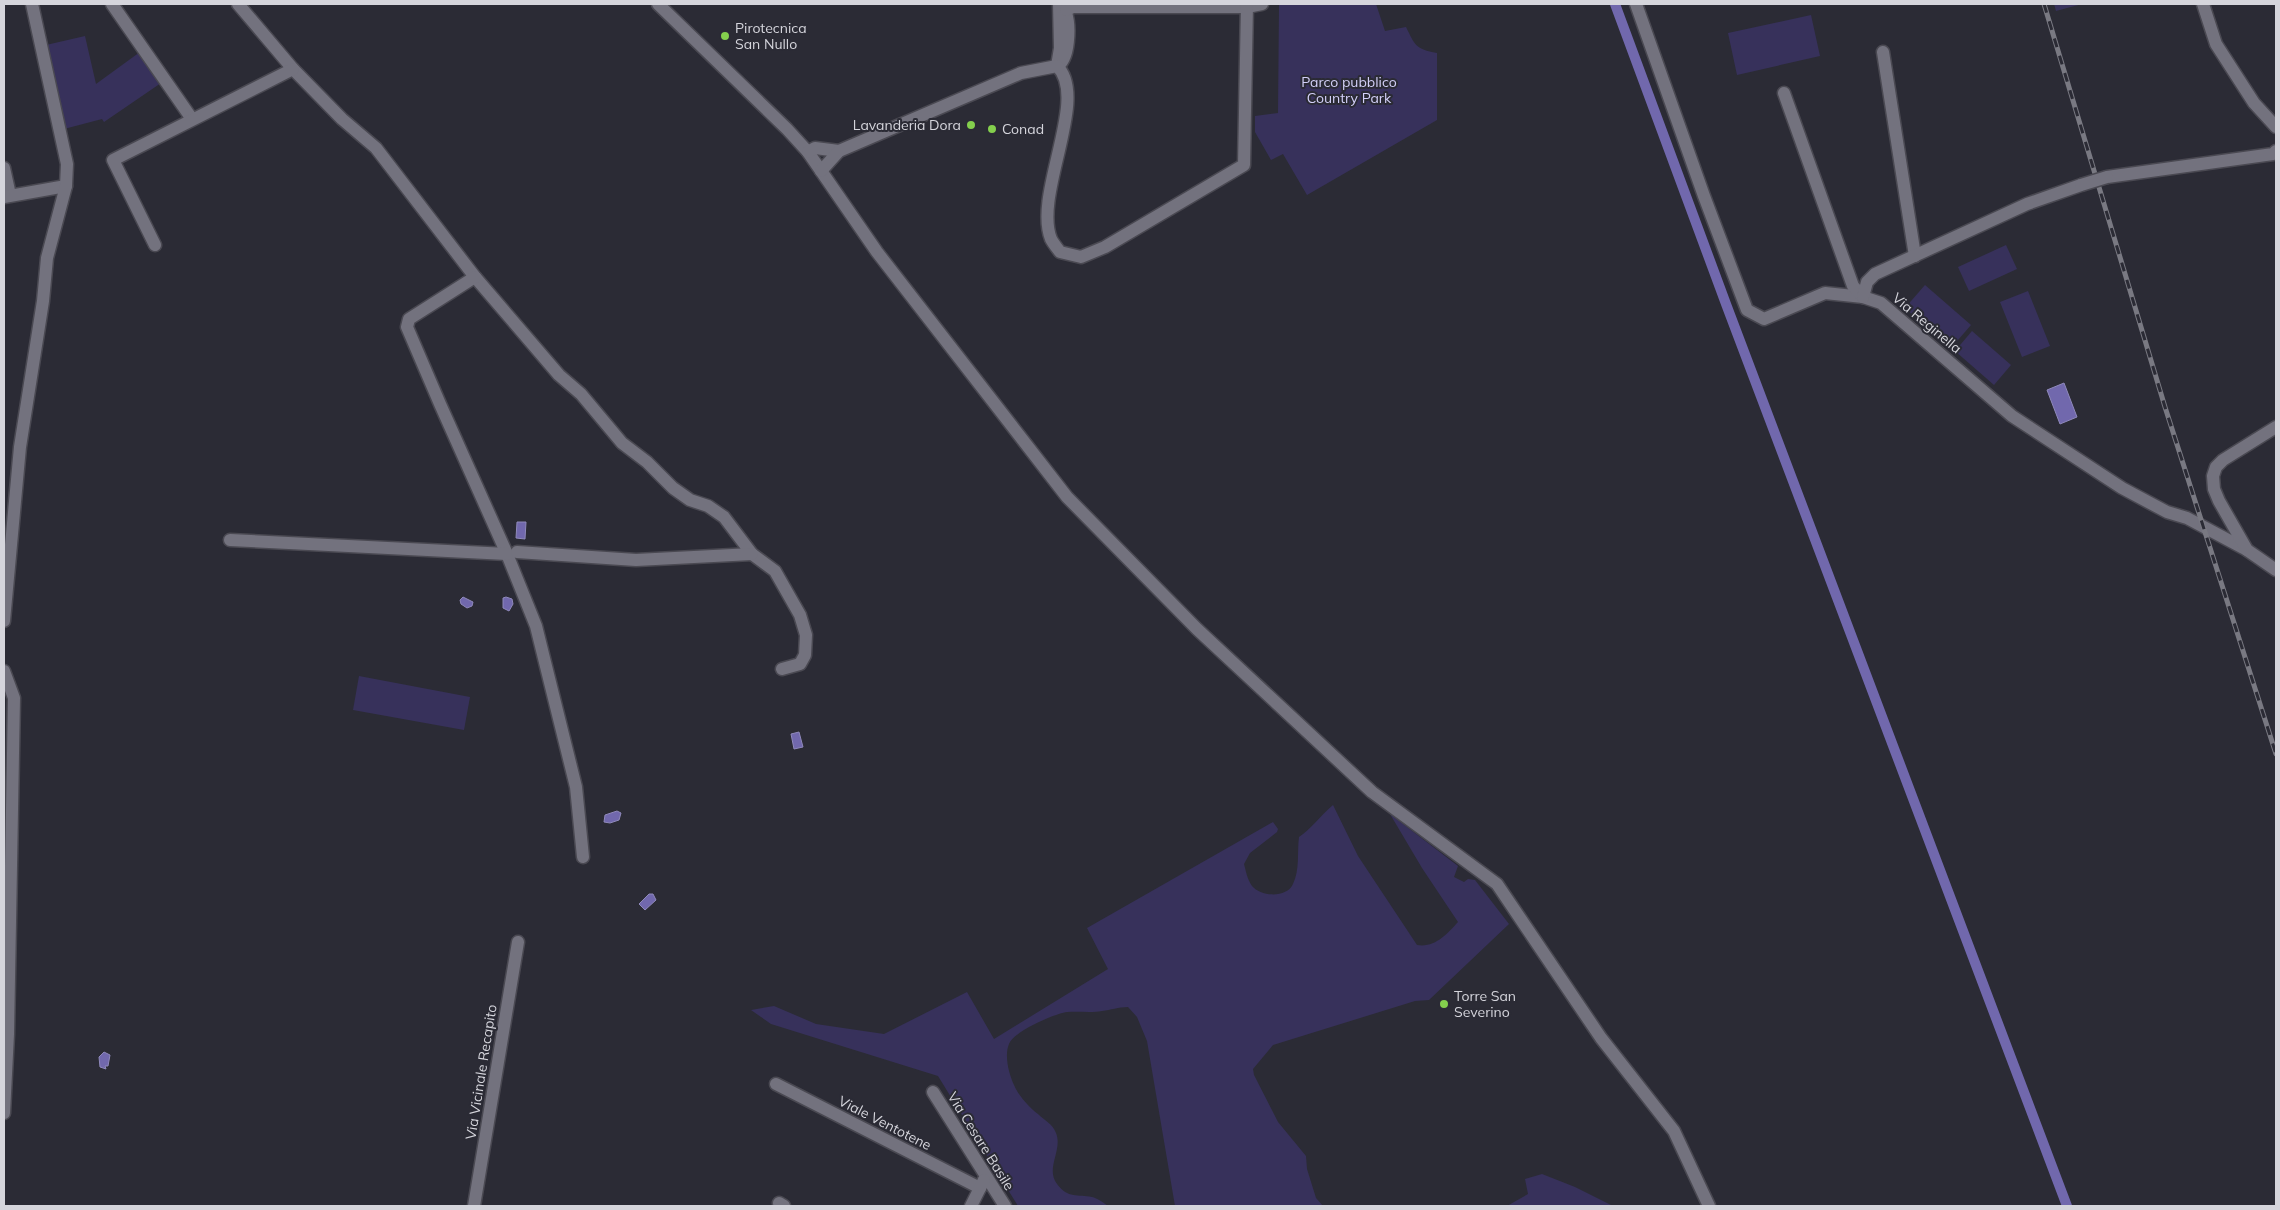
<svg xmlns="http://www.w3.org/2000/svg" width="2280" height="1210" font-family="Mulish,sans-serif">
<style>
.green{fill:#37315b}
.water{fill:#7168ad;stroke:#8f89bb}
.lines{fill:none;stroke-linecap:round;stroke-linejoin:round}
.canal{stroke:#7168ad;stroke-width:10}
.minor-casing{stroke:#4a4952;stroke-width:15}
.minor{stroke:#73727e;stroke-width:12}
.rail-casing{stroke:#797982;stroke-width:5}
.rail{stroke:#2b2b35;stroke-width:3;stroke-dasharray:9;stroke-linecap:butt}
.minor-bridge-casing{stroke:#4a4952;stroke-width:15;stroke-linecap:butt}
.minor-bridge{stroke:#73727e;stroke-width:12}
.poi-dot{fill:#84cf4d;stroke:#2b2b35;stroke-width:2}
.labels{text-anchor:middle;stroke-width:4;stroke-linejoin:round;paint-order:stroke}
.poi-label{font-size:14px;fill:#d5d5dc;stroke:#2b2b35;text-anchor:start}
.park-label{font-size:14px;fill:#d3d0f8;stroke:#2b2b35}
.street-label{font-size:14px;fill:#d5d5dc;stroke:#2b2b35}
</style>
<rect width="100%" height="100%" fill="#2b2b35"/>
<g class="green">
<path d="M1283 4H1376L1385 31 1406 27C1415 45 1415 49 1437 53V120L1307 195 1283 154 1271 160 1255 132V116L1278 113 1279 5Z"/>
<polygon points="2054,4 2082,4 2056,11"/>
<polygon points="1811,15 1820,56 1737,75 1728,33"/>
<polygon points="85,36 96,84 140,52 161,83 104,122 102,119 64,129 46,45"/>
<polygon points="2006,245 2017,269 1969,291 1958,267"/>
<polygon points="1925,285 1971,325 1951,348 1905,308"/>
<polygon points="2028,291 2050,346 2022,357 2000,302"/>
<polygon points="1972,331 2011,365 1994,385 1955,351"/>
<polygon points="359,676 470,697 464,730 353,710"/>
<path d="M1333 805 1358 856 1417 945C1435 948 1447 934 1458 922L1422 868 1390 814 1458 866 1454 877 1464 882 1468 879 1475 880 1509 924 1429 1000 1415 1001 1273 1045 1253 1069 1254 1075 1278 1122 1306 1156 1307 1169 1316 1198 1323 1206H1175L1147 1041 1137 1017 1128 1007C1118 1007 1111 1010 1102 1011 1091 1013 1079 1011 1067 1012 1054 1014 1014 1031 1009 1044 1004 1056 1009 1074 1014 1085 1018 1095 1029 1107 1038 1114 1045 1121 1052 1123 1056 1133 1063 1150 1045 1168 1057 1184 1068 1199 1078 1194 1092 1197 1097 1198 1104 1203 1108 1206H1018L938 1076 771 1024 751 1010 774 1006 816 1024 884 1034 967 992 994 1039 1108 969 1087 928 1273 822 1278 829 1277 832 1250 853 1244 864C1246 871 1247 879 1252 886 1261 897 1287 898 1293 884 1300 870 1297 852 1299 837 1310 830 1321 815 1333 805Z"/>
<polygon points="1542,1174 1575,1187 1613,1206 1507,1206 1528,1194 1525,1179"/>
</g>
<g class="water">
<polygon points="2064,383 2077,417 2060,424 2047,390"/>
<polygon points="517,522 526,522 525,539 516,538"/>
<polygon points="463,597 473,602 472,606 467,608 461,604 460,600"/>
<polygon points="506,597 512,599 513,604 509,611 503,608 503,598"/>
<polygon points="799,732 803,747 794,749 791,734"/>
<polygon points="617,811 621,813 619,820 610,823 604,822 605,815"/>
<polygon points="649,894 653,894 656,900 645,910 639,904"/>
<polygon points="104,1052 110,1055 108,1066 105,1066 106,1069 100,1067 99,1057"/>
</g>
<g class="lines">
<polyline class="canal" points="1615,4 1726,304 2067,1206"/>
<g class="minor-casing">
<g id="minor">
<polyline points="112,4 192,119"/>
<polyline points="238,4 293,69 342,119 376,148 475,277 559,375 581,394 622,443 647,462 673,488 690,500 708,506 724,517 752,554 775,571 800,615 806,635 805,655 800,664 782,669"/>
<polyline points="658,4 787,129 808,152 877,252 1067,497 1197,629 1372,792 1497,884 1601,1038 1674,1131 1709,1206"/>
<path d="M1059 4C1062 7 1065 9 1066 13 1070 25 1070 60 1057 66L1060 48Z"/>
<polyline points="1636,4 1704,196 1747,310 1764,319 1825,293 1863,297 1881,303 2012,416 2122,488 2167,512 2187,518 2247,550"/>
<polyline points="2203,4 2216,44 2254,103 2276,127"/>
<polyline points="1066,10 1073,7 1247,7 1262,4"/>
<polyline points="1883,52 1915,256"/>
<polyline points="1784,93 1853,286 1863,297"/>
<polyline points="808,152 815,148 839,151"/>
<polyline points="4,168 10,195"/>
<path d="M821 171 839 151 1021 73 1057 66C1090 98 1033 194 1051 239 1053 243 1057 248 1060 252L1081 257 1105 247 1244 165 1247 4"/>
<polyline points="2107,177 2273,154 2276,151"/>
<polyline points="4,197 66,186"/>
<polyline points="155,245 113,160 293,69"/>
<polyline points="475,277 409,319 407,327 440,404 507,554 536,626 576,787 583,857"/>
<polyline points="1863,297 1867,282 1875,274 2027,204 2081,185"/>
<polyline points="2276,427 2223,460 2216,467 2213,476 2214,489 2219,501 2247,550 2276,570"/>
<polyline points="230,540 507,554"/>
<polyline points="517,552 636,560 752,554"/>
<polyline points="4,621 20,447 43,301 47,258 66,186 67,164 32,4"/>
<polyline points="4,671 14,698 8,1034 4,1113"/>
<polyline points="776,1084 980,1188"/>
<polyline points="933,1092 1005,1206"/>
<polyline points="779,1203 784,1206"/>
<polyline points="474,1206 518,942"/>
<polyline points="971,1206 984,1180"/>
</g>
</g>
<use href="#minor" class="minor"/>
<g class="rail-casing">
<polyline id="rail" points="2044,4 2165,407 2276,754"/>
</g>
<use href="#rail" class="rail"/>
<g class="minor-bridge-casing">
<polyline id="minor-bridge" points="2081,185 2107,177"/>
</g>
<use href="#minor-bridge" class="minor-bridge"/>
</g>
<g class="poi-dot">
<circle cx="725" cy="36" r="5"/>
<circle cx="971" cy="125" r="5"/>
<circle cx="992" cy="129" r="5"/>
<circle cx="1444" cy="1004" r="5"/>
</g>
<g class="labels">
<g class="poi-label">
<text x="735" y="33">Pirotecnica<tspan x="735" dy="16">San Nullo</tspan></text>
<text x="961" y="130" text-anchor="end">Lavanderia Dora</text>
<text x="1002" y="134">Conad</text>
<text x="1454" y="1001">Torre San<tspan x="1454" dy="16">Severino</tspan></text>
</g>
<g class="park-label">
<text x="1349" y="87">Parco pubblico<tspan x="1349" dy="16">Country Park</tspan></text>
</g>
<g class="street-label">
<text transform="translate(1927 323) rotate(40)" y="5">Via Reginella</text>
<text transform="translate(481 1072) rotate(-81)" y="5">Via Vicinale Recapito</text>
<text transform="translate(885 1123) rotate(27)" y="5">Viale Ventotene</text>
<text transform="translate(981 1141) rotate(58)" y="5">Via Cesare Basile</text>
</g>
</g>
<rect width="2280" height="1210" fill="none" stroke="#d5d5dc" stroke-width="10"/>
</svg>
